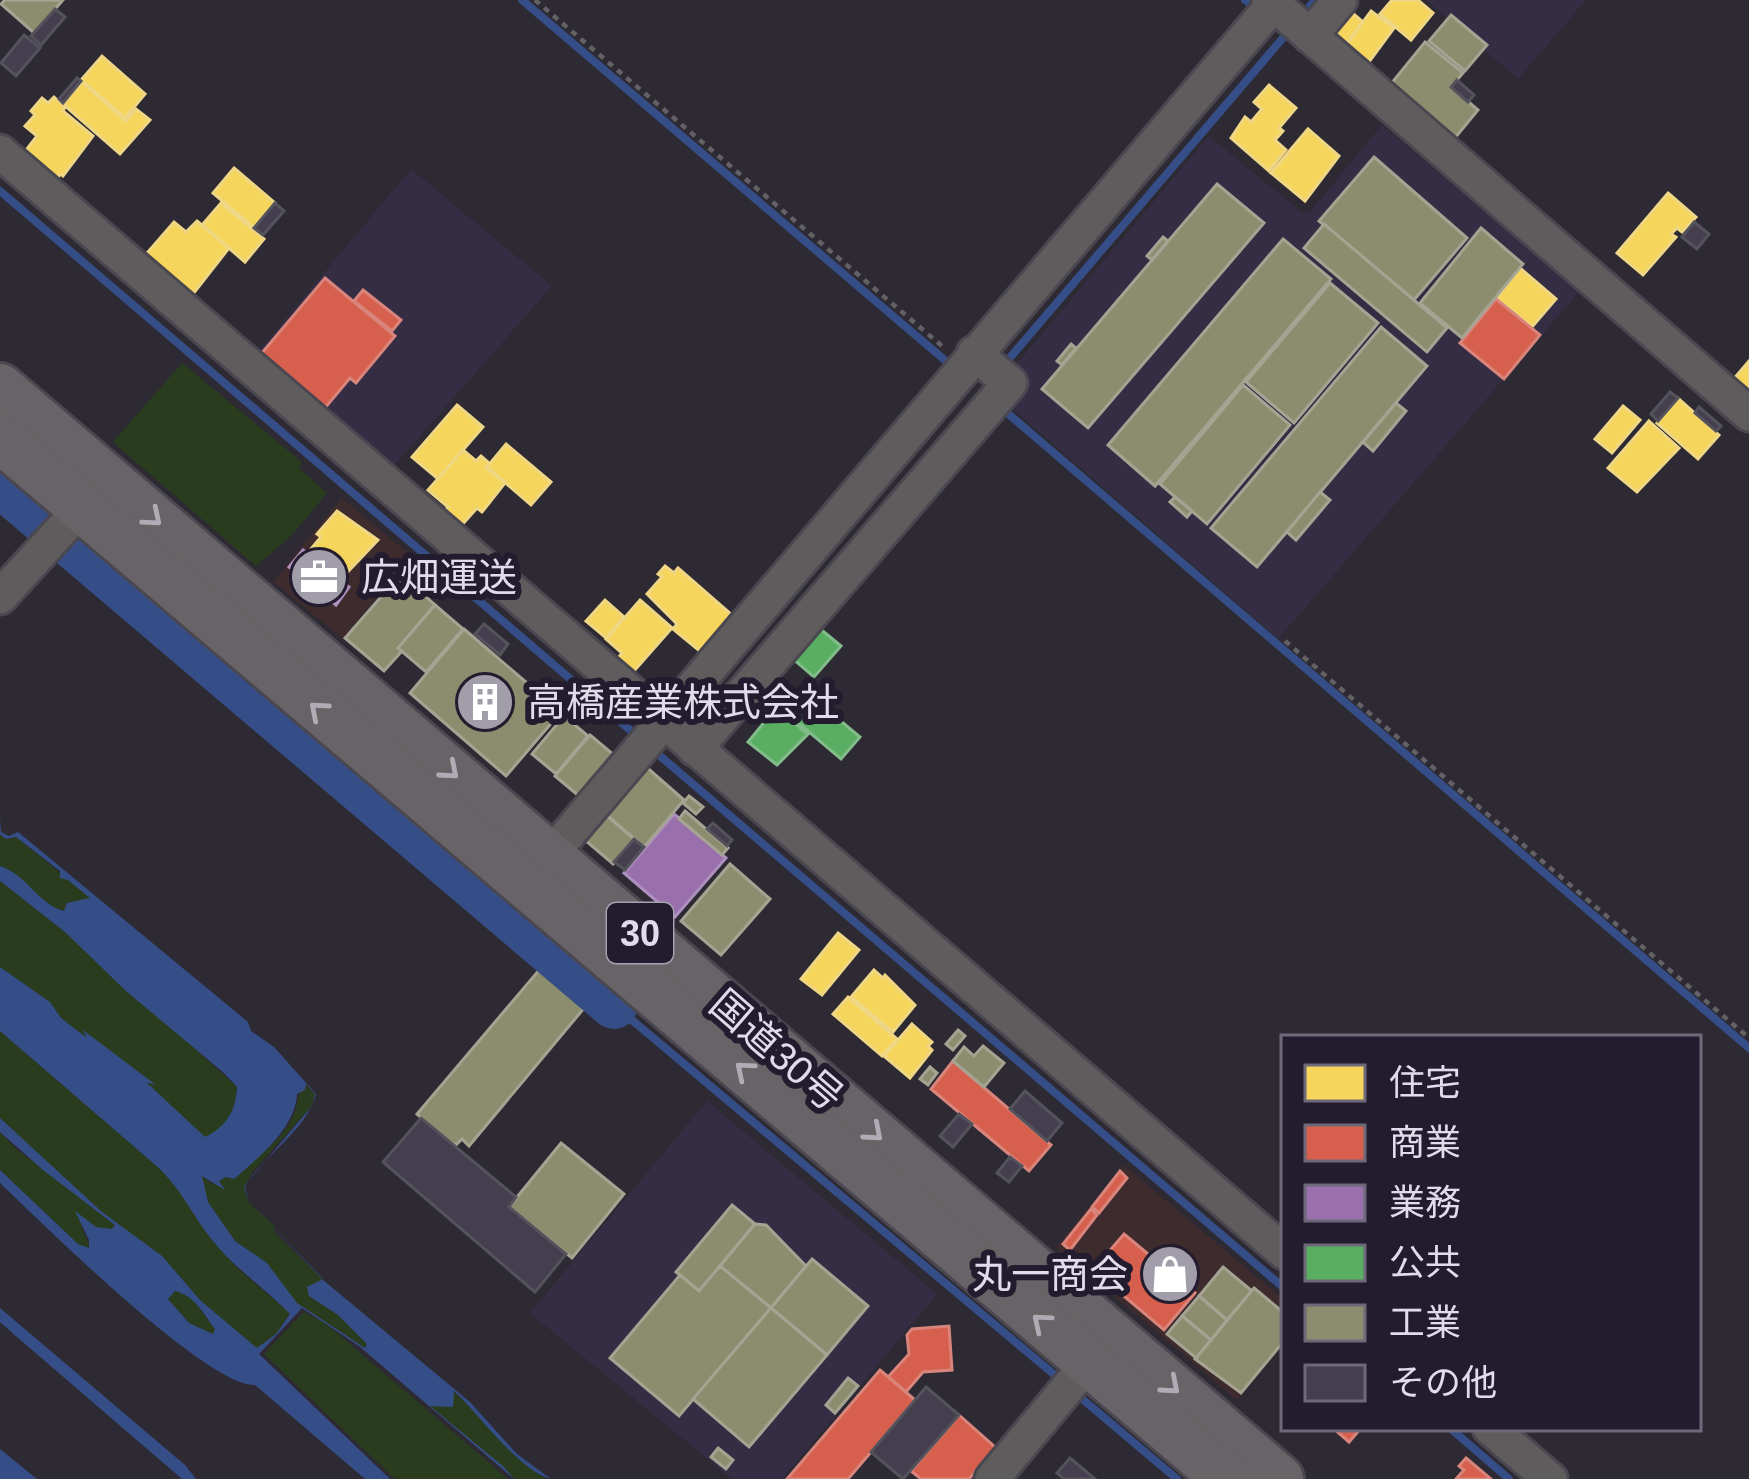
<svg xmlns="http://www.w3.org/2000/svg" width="1749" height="1479" font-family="Arial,'Noto Sans JP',sans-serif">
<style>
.commercial{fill:#3d2b2e}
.built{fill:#352d44}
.green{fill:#293d1e}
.water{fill:#364e87;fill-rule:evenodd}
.homes{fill:#f6d55c;stroke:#efd786;stroke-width:3}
.shops{fill:#d6604d;stroke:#d9857c;stroke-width:3}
.offices{fill:#9970ab;stroke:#ae90be;stroke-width:3}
.public{fill:#5aae61;stroke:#82bc8a;stroke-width:3}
.industry{fill:#8c8c6e;stroke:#a5a493;stroke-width:3}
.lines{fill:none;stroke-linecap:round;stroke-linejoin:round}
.stream{stroke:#364e87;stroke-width:8}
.river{stroke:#364e87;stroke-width:48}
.building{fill:#443e4f;stroke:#54525a;stroke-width:3}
.minor-casing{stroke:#4a4750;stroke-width:39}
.highway-casing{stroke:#4a4750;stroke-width:54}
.path{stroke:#636164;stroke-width:4.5;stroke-dasharray:6 6;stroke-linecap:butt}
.minor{stroke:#5f5c5e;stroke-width:33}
.highway{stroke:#686366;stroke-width:48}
.oneway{stroke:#b0acb5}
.labels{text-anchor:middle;stroke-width:12;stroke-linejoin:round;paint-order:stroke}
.shield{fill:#221c2e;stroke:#a7a2b1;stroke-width:3}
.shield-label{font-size:36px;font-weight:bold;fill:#e0dce9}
.poi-label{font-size:39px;fill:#e0dce9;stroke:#221c2e;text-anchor:start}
.street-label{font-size:39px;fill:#e0dce9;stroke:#221c2e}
</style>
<rect width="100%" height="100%" fill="#2d2a34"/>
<g class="commercial">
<polygon points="341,498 411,555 343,639 273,582"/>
<polygon points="1124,1165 1284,1300 1284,1345 1237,1400 1056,1247"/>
</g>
<g class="built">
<polygon points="1426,0 1586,0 1518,79"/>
<polygon points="1382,125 1579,292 1278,639 993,392 1209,136 1301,212 1309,213"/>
<polygon points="411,169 552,286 390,470 257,353"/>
<polygon points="707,1101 937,1294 782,1479 732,1479 530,1313"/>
</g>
<g class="green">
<polygon points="182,363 302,462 299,468 327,493 291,536 256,566 113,442"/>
<path d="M0 834 6 839 16 837 91 898 65 911C36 903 27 875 0 866Z"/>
<path d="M0 881 65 932 237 1087C236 1111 226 1127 205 1138L144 1081 61 1018 50 1002 0 967Z"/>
<polygon points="0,1031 160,1169 183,1192 212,1240 237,1268 290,1313 276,1334 258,1349 200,1300 162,1256 116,1223 113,1229 96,1228 77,1214 90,1249 78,1244 0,1170 0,1132 18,1151 74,1189 0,1118"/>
<path d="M304 1082 315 1094 312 1106 253 1171 244 1187 249 1203 274 1225 275 1233 323 1280 309 1296 338 1315 368 1345 365 1348 296 1303 267 1263 235 1241 208 1202 201 1175 212 1184C241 1169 285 1144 296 1109 299 1099 298 1093 304 1082Z"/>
<polygon points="174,1291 188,1294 215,1329 213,1334 189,1323 167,1298"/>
<polygon points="304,1312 325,1323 508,1479 395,1479 264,1354"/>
<polygon points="454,1391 516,1455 546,1479 515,1479 428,1405"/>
</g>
<g class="water">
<path d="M0 819 1 832 9 836 18 832 248 1022 251 1031 274 1047 316 1094C306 1131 265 1154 245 1186L249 1203 323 1280 470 1402 517 1454 551 1479C519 1471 480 1415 454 1391L453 1407 430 1406 504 1467 514 1479 359 1346 302 1308 259 1354 390 1479H365L255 1385C207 1387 41 1222 0 1183V1170L78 1244 89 1248V1240L75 1211 96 1227 112 1229 115 1225 43 1170 0 1132V1118L102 1212 162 1256 200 1300 257 1348 276 1334 290 1314C265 1288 234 1268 212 1240 193 1216 182 1191 160 1169L0 1031V967L50 1002 61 1018 87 1038 83 1030 156 1085 146 1082 205 1137C226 1127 236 1111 237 1087L224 1073 126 991 65 932 0 881V866C28 875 36 903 64 911L67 903 90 898 68 880 60 878V871L16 837 6 839 0 834ZM306 1084 315 1094 312 1106 244 1186 249 1203 323 1279 307 1287 309 1296 338 1315 367 1344 365 1348 297 1303 267 1263 235 1241 208 1202 202 1176 225 1190 219 1181 226 1177 234 1179C259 1157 295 1129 297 1094L305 1090ZM175 1291C195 1296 203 1313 215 1329L213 1334 189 1323 168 1299Z"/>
<polygon points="0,1308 185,1465 196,1479 182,1479 17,1337 0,1322"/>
<polygon points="0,1449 37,1479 0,1479"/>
</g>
<g class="homes">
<polygon points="1392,0 1418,0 1433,13 1411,40 1380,14"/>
<polygon points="1350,11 1363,22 1344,47 1329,35"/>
<polygon points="1371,11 1394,28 1369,62 1346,45"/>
<polygon points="102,56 145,94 125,118 81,80"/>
<polygon points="82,82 126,121 136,109 150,120 120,154 63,104"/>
<polygon points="1269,85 1296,108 1279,128 1283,131 1275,140 1286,150 1269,171 1231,138 1245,117 1251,122 1262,109 1254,102"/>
<polygon points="54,97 65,107 63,111 93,136 63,176 61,174 54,181 23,154 37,136 25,126 35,115 31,111 42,98 48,103"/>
<polygon points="1308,129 1339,156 1305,201 1271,173"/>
<polygon points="234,168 275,203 254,228 213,193"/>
<polygon points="1668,193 1696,217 1682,232 1677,228 1671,234 1676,237 1643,275 1617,253"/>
<polygon points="221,203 264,239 245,262 202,225"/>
<polygon points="197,221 229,248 189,299 141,260 174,222 186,232"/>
<polygon points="1520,268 1556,299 1532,327 1496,298"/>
<polygon points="1749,361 1749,397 1731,382"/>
<polygon points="1678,398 1719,435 1698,459 1657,423"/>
<polygon points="457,405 483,427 438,479 412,457"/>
<polygon points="1623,406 1640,420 1612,453 1595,439"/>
<polygon points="1649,421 1679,448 1637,492 1608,468"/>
<polygon points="506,444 551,482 531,505 487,467"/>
<polygon points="463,450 476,461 481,456 489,463 486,467 505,483 482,512 477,508 461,526 444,511 448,507 428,490"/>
<polygon points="337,511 378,540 342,578 310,550 321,537 317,534"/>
<polygon points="665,566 674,573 678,568 733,616 702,653 673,629 677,624 647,594 662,577 658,574"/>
<polygon points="605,600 624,617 606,638 586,621"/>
<polygon points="640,600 672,628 633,672 618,658 622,653 606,639"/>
<polygon points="838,933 859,950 822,995 801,979"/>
<polygon points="874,970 883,978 885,975 915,1005 893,1032 851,997"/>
<polygon points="848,997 897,1039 882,1056 833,1014"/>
<polygon points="912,1024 932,1042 928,1046 932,1050 910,1078 884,1056"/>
</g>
<g class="shops">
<polygon points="325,278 395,336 356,383 350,378 325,408 261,354"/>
<polygon points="363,290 401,320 392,331 354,301"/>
<polygon points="1496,299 1540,335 1504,379 1460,343"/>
<polygon points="953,1061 1051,1145 1029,1171 931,1089"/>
<polygon points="1120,1171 1127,1178 1099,1213 1092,1207"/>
<polygon points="1091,1209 1097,1215 1070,1250 1063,1244"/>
<polygon points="1124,1234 1195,1293 1164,1330 1093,1270"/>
<polygon points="949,1326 952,1370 923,1372 906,1392 888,1377 909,1354 907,1335 912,1329"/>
<polygon points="880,1370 915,1400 871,1452 848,1479 787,1479"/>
<polygon points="959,1415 996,1448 969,1479 921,1479 911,1471"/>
<polygon points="1333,1428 1361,1428 1349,1442"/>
<polygon points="1466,1458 1491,1479 1456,1479 1464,1470 1459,1466"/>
</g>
<g class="offices">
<polygon points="303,550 349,587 336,605 289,567"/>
<polygon points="674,814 726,858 675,917 624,873"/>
</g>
<g class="public">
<polygon points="818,627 841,646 814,677 792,658"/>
<polygon points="802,689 860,737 841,759 783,710"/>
<polygon points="776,708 808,734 777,765 748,742"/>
</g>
<g class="industry">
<polygon points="5,0 63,0 34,33 1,4"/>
<polygon points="1451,15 1487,45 1465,71 1429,41"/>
<polygon points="1425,42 1463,73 1451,87 1478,110 1455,138 1390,85"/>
<polygon points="1374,157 1467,238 1414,300 1319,221"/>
<polygon points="1217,184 1264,223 1088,428 1042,389"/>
<polygon points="1324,224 1447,328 1427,352 1304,248"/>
<polygon points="1481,228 1523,264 1462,338 1420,303"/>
<polygon points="1163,237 1168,241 1152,260 1147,256"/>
<polygon points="1283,239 1331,279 1155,486 1108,445"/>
<polygon points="1330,283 1378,323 1294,423 1246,382"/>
<polygon points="1381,327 1427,366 1257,567 1211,528"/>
<polygon points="1071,344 1076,348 1062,365 1057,361"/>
<polygon points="1243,385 1290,425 1207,524 1160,484"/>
<polygon points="1396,403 1406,411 1373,451 1363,442"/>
<polygon points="1320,492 1330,500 1296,540 1287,532"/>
<polygon points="1175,497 1192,511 1187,517 1170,502"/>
<polygon points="401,574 435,605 398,648 402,651 384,671 345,638"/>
<polygon points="435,605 463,629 426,672 398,648"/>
<polygon points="464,629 561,712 506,776 410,693"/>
<polygon points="564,716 588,736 556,774 532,754"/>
<polygon points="590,735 615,756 580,797 555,776"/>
<polygon points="644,765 684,800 644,847 603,812"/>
<polygon points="689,796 703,807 696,814 683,803"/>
<polygon points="685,811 728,848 722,855 679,819"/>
<polygon points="606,815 634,839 613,864 585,840"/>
<polygon points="730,864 770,899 721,955 681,921"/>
<polygon points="540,969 585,1007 469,1146 462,1139 456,1145 448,1141 417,1114"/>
<polygon points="958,1030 965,1036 953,1050 946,1044"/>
<polygon points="983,1046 1004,1063 984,1087 953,1061 964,1047 974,1056"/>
<polygon points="930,1067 937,1073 928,1085 920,1079"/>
<polygon points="561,1143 624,1194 572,1258 509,1207"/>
<polygon points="732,1205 755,1224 699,1291 676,1272"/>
<polygon points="755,1224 766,1225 806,1266 771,1308 720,1266"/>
<polygon points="812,1259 868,1306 827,1355 771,1308"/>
<polygon points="720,1266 771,1308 679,1416 610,1358 680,1275 699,1291"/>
<polygon points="1223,1267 1252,1291 1227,1320 1199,1296"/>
<polygon points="1254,1288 1284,1313 1284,1341 1241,1393 1195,1359"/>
<polygon points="1199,1296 1227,1320 1211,1340 1182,1316"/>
<polygon points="771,1308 827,1355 749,1447 693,1399"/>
<polygon points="1182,1316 1211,1340 1196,1358 1167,1334"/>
<polygon points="848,1378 858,1386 835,1413 826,1405"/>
<polygon points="718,1448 733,1460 726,1469 711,1457"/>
</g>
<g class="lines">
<g class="stream">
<polyline points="522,0 947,362"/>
<polyline points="1245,0 1250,4"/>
<polyline points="1302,16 1315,0"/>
<polyline points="0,191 637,736"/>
<polyline points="1002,367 1288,32"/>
<polyline points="999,406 1749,1048"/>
<polyline points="653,750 1284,1288"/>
<polyline points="614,1005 1063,1382"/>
<polyline points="1074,1392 1177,1479"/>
<polyline points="1450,1428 1509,1479"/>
</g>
<polyline class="river" points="0,483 614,1005"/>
</g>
<g class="building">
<polygon points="55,9 65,17 41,45 31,36"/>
<polygon points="24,35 40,48 16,76 1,63"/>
<polygon points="77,78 81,81 63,103 59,99"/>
<polygon points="1457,80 1474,95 1468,102 1451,87"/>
<polygon points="275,203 284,211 263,235 254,228"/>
<polygon points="1694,222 1709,234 1697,249 1682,237"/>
<polygon points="1670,392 1678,398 1658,421 1651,414"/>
<polygon points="1699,407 1721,426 1716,431 1695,413"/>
<polygon points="484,624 508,644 500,655 475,634"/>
<polygon points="713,823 732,840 727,846 707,829"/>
<polygon points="634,839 644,847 625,870 614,862"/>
<polygon points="1025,1091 1062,1123 1047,1141 1010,1109"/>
<polygon points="959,1114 972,1124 953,1147 940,1136"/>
<polygon points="421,1118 516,1197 509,1207 566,1254 535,1292 383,1162"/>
<polygon points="1010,1157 1022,1166 1009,1182 997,1173"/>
<polygon points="926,1387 959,1415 903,1479 871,1452"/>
<polygon points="1070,1458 1095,1479 1064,1479 1057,1473"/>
</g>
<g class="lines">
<g class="minor-casing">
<g id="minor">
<polyline points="1269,0 1749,414"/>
<polyline points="1310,36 1340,0"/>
<polyline points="0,152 1284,1252"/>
<polyline points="0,597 96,492"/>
<polyline points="695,749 1010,383 974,353"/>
<polyline points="536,872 1277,0"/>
<polyline points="1490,1428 1550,1479"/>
<polyline points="992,1479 1089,1362"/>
</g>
</g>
<g class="highway-casing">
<g id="highway">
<polyline points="0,388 1279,1479"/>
<polyline points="0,438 1227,1479"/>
</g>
</g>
<g class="path">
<polyline points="535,0 942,346"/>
<polyline points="1285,641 1749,1038"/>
</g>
<use href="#minor" class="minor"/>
<use href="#highway" class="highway"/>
</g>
<defs><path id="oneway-chevron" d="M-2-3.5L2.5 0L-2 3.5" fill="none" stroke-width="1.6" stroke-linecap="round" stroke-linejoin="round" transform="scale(3)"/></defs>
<g class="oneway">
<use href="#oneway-chevron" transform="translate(153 518) rotate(40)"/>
<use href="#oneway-chevron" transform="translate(318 710) rotate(-139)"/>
<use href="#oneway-chevron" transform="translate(450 771) rotate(41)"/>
<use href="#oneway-chevron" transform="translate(744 1070) rotate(-140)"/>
<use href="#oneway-chevron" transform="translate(874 1133) rotate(41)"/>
<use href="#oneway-chevron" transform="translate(1041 1322) rotate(-140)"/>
<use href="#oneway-chevron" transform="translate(1171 1386) rotate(41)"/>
</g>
<defs>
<g id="office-disc" transform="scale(3)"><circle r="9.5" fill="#a19eaa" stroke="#221c2e"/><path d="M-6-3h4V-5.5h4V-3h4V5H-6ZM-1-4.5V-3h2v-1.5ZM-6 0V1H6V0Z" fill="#fff"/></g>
<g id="building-disc" transform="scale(3)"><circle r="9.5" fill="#a19eaa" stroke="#221c2e"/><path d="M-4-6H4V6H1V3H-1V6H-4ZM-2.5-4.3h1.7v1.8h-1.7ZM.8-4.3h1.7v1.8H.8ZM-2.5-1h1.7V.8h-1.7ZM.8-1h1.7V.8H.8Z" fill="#fff"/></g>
<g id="shop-disc" transform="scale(3)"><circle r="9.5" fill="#a19eaa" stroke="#221c2e"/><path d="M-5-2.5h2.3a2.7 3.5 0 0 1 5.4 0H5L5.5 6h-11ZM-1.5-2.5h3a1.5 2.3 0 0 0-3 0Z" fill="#fff"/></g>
</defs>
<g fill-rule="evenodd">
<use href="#office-disc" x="319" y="577"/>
<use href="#building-disc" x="485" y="702"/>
<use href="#shop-disc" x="1170" y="1274"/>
</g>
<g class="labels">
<rect class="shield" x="607" y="903" width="66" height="60" rx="9"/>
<g class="shield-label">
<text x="640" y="946">30</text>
</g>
<g class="poi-label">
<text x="361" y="591">広畑運送</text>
<text x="527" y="716">高橋産業株式会社</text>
<text x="1128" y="1288" text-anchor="end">丸一商会</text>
</g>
<g class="street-label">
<text transform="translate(777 1050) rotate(41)" y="14">国道30号</text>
</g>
</g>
<rect x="1281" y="1035" width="420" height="396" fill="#221c2e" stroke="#6e6979" stroke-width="3"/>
<rect x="1305" y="1065" width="60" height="36" fill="#f6d55c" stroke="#6e6979" stroke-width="3"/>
<text x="1389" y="1095" font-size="36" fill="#e0dce9">住宅</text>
<rect x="1305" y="1125" width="60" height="36" fill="#d6604d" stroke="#6e6979" stroke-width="3"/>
<text x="1389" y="1155" font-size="36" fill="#e0dce9">商業</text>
<rect x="1305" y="1185" width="60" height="36" fill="#9970ab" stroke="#6e6979" stroke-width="3"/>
<text x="1389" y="1215" font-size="36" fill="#e0dce9">業務</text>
<rect x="1305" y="1245" width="60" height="36" fill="#5aae61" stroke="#6e6979" stroke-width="3"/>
<text x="1389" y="1275" font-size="36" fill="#e0dce9">公共</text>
<rect x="1305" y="1305" width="60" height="36" fill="#8c8c6e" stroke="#6e6979" stroke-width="3"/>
<text x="1389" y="1335" font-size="36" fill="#e0dce9">工業</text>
<rect x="1305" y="1365" width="60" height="36" fill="#443e4f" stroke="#6e6979" stroke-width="3"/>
<text x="1389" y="1395" font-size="36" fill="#e0dce9">その他</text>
</svg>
